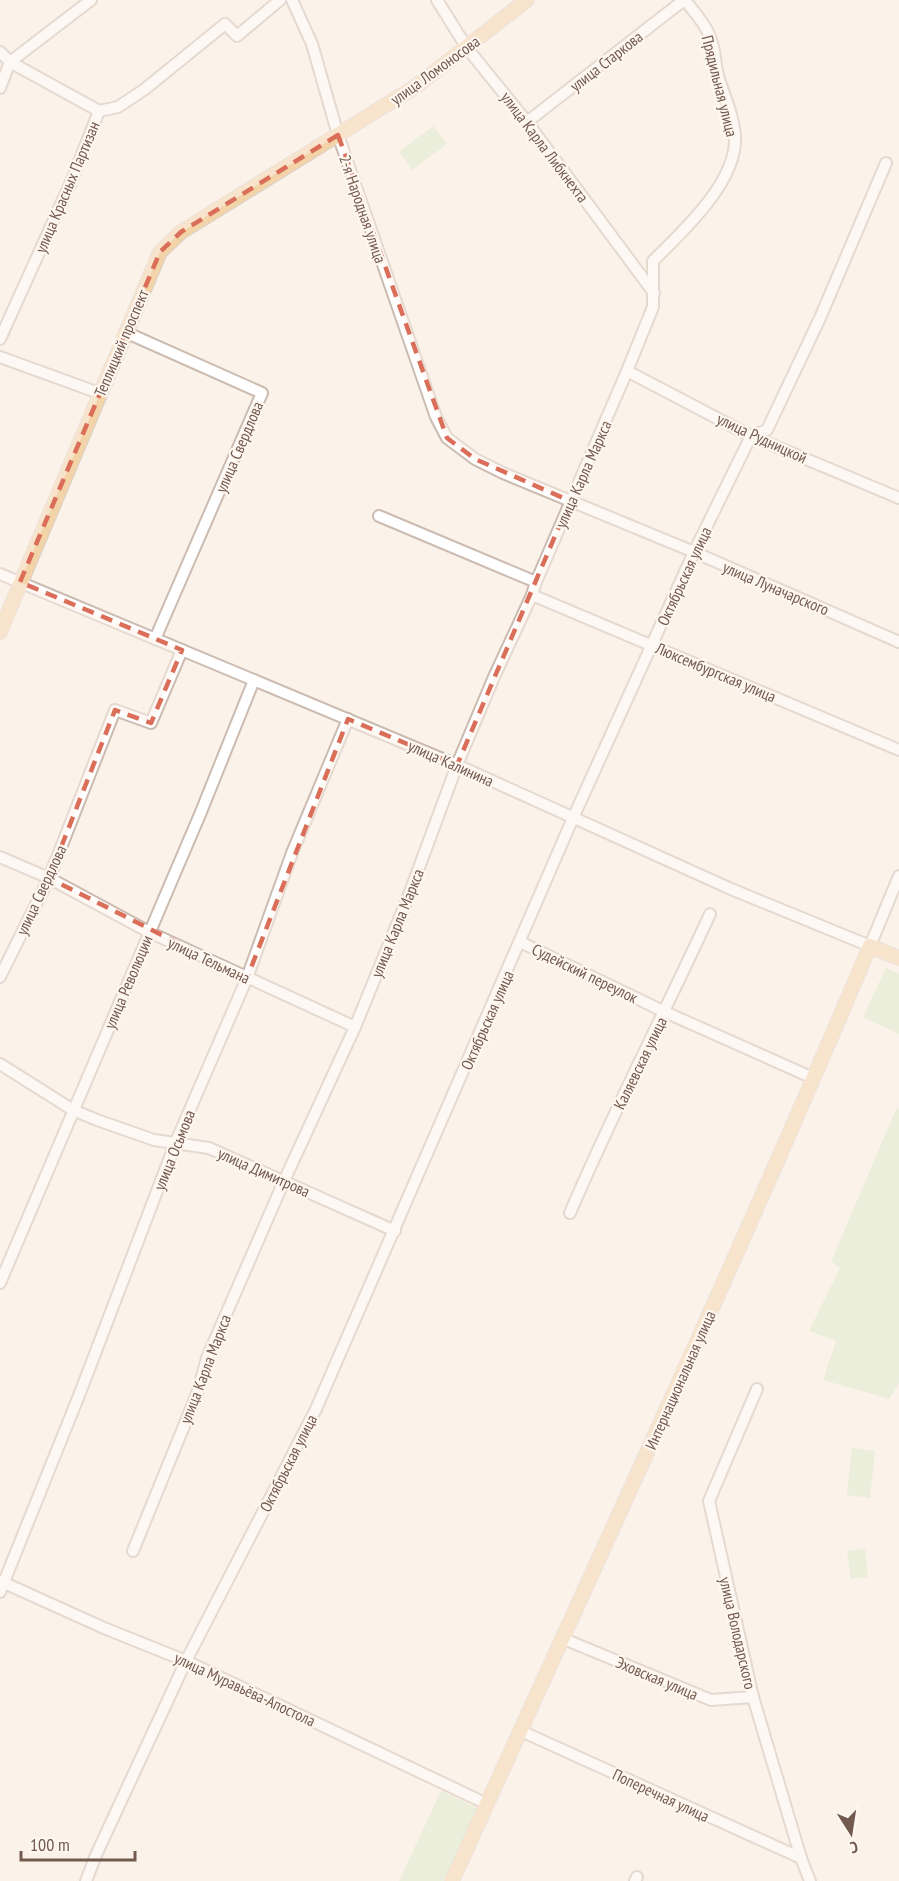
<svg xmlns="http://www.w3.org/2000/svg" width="899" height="1881" font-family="'PT Sans Narrow',sans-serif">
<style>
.green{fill:#d7e8c9}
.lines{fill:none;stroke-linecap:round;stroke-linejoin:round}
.minor-casing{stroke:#ccbbb0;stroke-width:14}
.major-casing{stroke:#d8d1ce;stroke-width:16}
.minor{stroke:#fff;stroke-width:10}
.major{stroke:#f3d3a8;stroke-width:14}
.marked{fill:none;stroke:#da6e59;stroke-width:4.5;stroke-dasharray:12 8;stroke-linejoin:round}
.labels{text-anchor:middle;stroke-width:4.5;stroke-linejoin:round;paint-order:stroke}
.street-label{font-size:16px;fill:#735a4f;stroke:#fef7f0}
</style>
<rect width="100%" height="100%" fill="#fbf3e9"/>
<g class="green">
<polygon points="433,126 447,144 412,170 399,152"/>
<polygon points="886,968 899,974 899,1034 863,1017"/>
<polygon points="897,1107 899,1111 899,1383 889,1399 823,1380 836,1341 809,1331 840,1268 831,1262"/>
<polygon points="852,1448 875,1451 870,1498 847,1495"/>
<polygon points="865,1549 868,1577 851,1579 847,1551"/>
<polygon points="441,1791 479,1809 446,1881 399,1881"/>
</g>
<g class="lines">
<g class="minor-casing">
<g id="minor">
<polyline points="292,0 312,44 338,135 436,417 447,438 475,459 503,473 694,552 899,642"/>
<polyline points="437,0 467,48 527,122 654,293"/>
<polyline points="0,52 10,62 99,111"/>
<polyline points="0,88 10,62 91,0"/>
<polyline points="527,122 684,0"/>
<polyline points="125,332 262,393 155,639"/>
<polyline points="0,339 71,182 99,111 118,107 145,89 225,24 237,36 280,0"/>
<polyline points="0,357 99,393"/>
<polyline points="627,371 751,436 899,498"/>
<polyline points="379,516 536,582"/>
<polyline points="0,574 457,765 731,889 870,946 899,876"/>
<polyline points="532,595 899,750"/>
<polyline points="0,857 49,878 149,932 355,1027"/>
<polyline points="520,942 665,1012 813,1078"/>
<polyline points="0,977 49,878 115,710 151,723 182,650"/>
<polyline points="0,1064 73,1110 97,1120 154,1140 209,1148 395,1231"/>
<path d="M570 1213C613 1112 664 1014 710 914"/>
<polyline points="0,1283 201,812 254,680"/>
<polyline points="757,1389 709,1501 753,1697 801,1858 810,1881"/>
<path d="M133 1551 197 1394 207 1358 284 1181 355 1027 407 900 457 765 494 677 532 595 536 582 627 371 653 307V261C683 231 737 182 735 137 734 118 725 97 719 79 715 67 716 55 712 43 708 27 695 13 685 0"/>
<polyline points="0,1581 104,1628 186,1661 487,1804"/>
<polyline points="0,1592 80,1393 175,1144 247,978 292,853 348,719"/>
<polyline points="564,1639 711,1700 753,1697"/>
<polyline points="521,1731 801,1858"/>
<polyline points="86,1881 96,1855 186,1661 316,1409 573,818 694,552 751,436 767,430 820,318 886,163"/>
<polyline points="635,1881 637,1877"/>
</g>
</g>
<g class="major-casing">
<g id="major">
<polyline points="0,632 160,252 181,232 415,87 527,0"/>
<path d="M452 1881C593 1570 737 1261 870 946L899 958"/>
</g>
</g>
<use href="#minor" class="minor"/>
<use href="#major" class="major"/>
</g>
<path d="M0 0H899V1881H0ZM338 135 447 438 475 459 570 501 457 765 348 719 247 978 49 878 115 710 151 723 182 650 20 582 160 252 181 232Z" fill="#fbf3e9" fill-opacity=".55" fill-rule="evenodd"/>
<path class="marked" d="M338 135 447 438 475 459 570 501 457 765 348 719 247 978 49 878 115 710 151 723 182 650 20 582 160 252 181 232Z"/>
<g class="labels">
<g class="street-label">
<text transform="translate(606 61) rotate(-38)" y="6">улица Старкова</text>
<text transform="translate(435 70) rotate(-36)" y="6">улица Ломоносова</text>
<text transform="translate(720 86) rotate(76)" y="6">Прядильная улица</text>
<text transform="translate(545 147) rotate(53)" y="6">улица Карла Либкнехта</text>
<text transform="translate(67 187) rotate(-67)" y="6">улица Красных Партизан</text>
<text transform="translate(363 209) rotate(71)" y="6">2-я Народная улица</text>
<text transform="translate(121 343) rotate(-67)" y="6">Теплицкий проспект</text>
<text transform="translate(762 438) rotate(25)" y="6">улица Рудницкой</text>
<text transform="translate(239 447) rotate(-67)" y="6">улица Свердлова</text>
<text transform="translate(583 474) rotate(-66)" y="6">улица Карла Маркса</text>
<text transform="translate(684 576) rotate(-65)" y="6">Октябрьская улица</text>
<text transform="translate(776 588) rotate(23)" y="6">улица Луначарского</text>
<text transform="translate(716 672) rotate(23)" y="6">Люксембургская улица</text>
<text transform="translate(451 763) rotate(24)" y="6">улица Калинина</text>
<text transform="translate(41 890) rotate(-65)" y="6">улица Свердлова</text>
<text transform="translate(397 923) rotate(-68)" y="6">улица Карла Маркса</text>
<text transform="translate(209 960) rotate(25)" y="6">улица Тельмана</text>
<text transform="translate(585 973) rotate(26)" y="6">Судейский переулок</text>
<text transform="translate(128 982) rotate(-67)" y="6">улица Революции</text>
<text transform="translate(487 1020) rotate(-66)" y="6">Октябрьская улица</text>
<text transform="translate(640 1063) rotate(-64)" y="6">Каляевская улица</text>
<text transform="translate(174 1150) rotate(-68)" y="6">улица Осьмова</text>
<text transform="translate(264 1172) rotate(24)" y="6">улица Димитрова</text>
<text transform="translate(205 1369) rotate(-69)" y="6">улица Карла Маркса</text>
<text transform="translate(680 1380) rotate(-66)" y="6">Интернациональная улица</text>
<text transform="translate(288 1463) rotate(-63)" y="6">Октябрьская улица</text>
<text transform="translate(738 1633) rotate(77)" y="6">улица Володарского</text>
<text transform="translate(657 1678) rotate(23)" y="6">Эховская улица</text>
<text transform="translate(245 1689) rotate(25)" y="6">улица Муравьёва-Апостола</text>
<text transform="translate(661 1795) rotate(25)" y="6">Поперечная улица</text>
</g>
</g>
<g transform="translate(851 1833) rotate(168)" stroke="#fef7f0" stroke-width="4.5" paint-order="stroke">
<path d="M0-4.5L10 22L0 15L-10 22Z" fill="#735a4f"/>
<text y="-9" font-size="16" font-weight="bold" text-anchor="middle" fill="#735a4f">С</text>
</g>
<path d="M21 1851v9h114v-9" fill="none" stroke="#735a4f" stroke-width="3"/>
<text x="30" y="1851" font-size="18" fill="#735a4f" stroke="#fef7f0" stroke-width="4.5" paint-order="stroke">100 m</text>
</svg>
